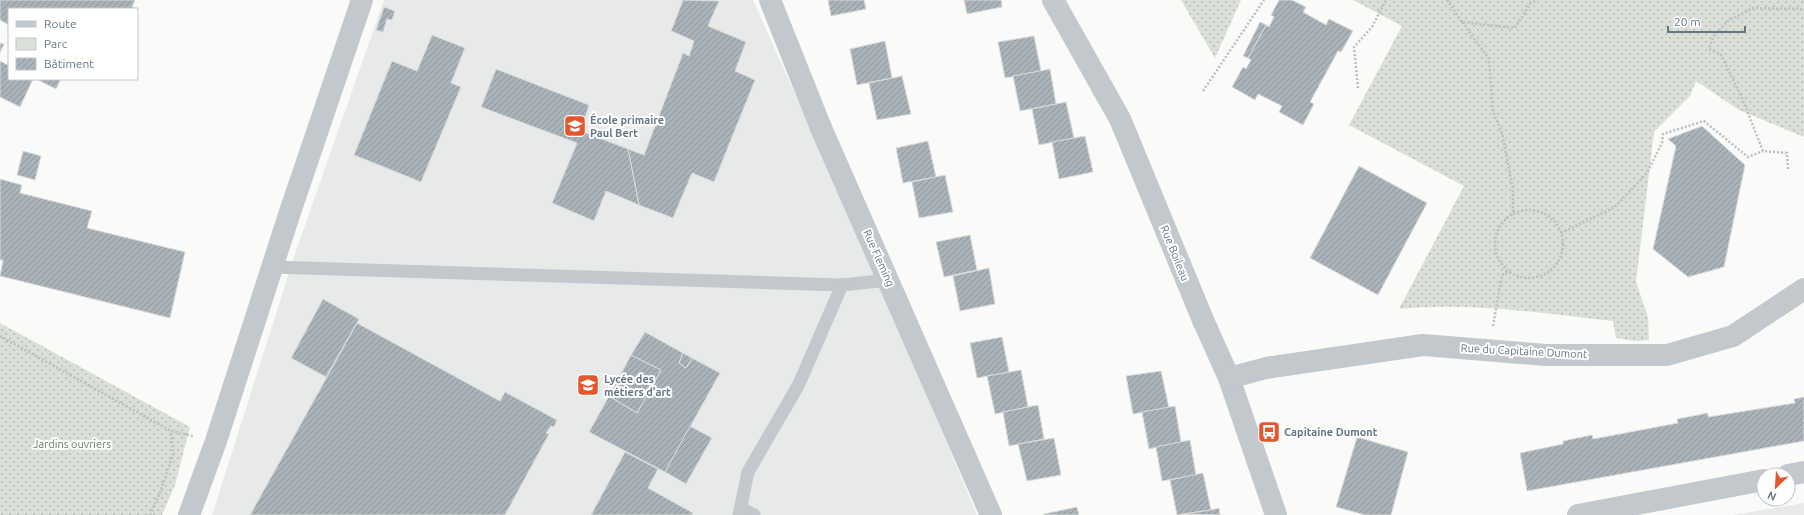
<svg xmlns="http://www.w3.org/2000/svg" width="1804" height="515" font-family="Ubuntu,sans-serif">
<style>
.built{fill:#e8e9e9}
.green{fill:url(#green-dots)}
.building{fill:url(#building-hatch);stroke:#dcdcda}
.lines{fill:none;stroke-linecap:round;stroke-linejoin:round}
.path{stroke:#bbbfc2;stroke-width:2.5;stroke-dasharray:2 2;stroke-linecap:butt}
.lane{stroke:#c3c8cc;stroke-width:13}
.street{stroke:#c3c8cc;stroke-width:22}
.labels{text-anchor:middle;stroke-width:4;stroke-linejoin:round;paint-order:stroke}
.poi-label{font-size:11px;font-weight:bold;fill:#657683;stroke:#fff;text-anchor:start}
.street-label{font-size:11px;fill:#657683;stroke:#fff}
.park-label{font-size:11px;fill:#687a64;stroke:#fff}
</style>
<defs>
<pattern id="green-dots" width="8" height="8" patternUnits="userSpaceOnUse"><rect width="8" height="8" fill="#dadfd7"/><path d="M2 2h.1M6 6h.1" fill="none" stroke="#b4b9b4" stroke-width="1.8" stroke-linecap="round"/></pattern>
<pattern id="building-hatch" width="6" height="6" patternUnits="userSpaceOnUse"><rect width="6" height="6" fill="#aab3b9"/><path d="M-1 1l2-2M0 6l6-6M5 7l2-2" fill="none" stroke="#8e969c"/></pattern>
</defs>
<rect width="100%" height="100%" fill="#fafaf8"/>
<g class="built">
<polygon points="384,0 753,0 867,254 977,515 212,515 296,251"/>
<polygon points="1804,503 1804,515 1733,515"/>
</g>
<g class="green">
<polygon points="1181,0 1241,0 1215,58"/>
<path d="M1353 0H1804V137L1739 110 1696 81 1690 96 1654 132 1636 282 1648 317 1649 340 1635 341 1616 338 1613 321C1542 313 1470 302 1399 309L1464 186 1349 125 1402 26Z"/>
<polygon points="0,323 190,427 175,485 162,515 0,515"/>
</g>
<g class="building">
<polygon points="0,0 135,0 132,7 137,9 9,9 9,25 0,20"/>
<polygon points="683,0 719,1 708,26 746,42 735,71 755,80 714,182 692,173 673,218 639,205 628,149 644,155 683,53 689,56 694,41 671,31"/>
<polygon points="828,0 864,0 866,9 831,16"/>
<polygon points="964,0 1001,0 1002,7 967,14"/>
<polygon points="1279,0 1292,0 1306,7 1303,12 1326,25 1329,19 1353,31 1341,52 1338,51 1310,102 1314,104 1303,125 1279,112 1282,106 1258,94 1255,100 1232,87 1243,67 1246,69 1251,60 1248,58 1266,25 1269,27 1274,17 1271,15"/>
<polygon points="384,7 395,11 392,20 387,19 383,32 376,30"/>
<polygon points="1260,22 1266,25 1248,58 1243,56"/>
<polygon points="432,35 465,48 451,83 461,87 421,182 354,155 392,61 417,71"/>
<polygon points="1034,36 1041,71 1005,78 998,42"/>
<polygon points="885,41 892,78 857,85 850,49"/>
<polygon points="0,43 4,44 0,53"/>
<polygon points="0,61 8,65 9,63 9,79 33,79 20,107 0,97"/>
<polygon points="496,69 589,105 581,131 628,149 639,205 606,191 594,221 552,203 577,143 481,107"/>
<polygon points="1050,69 1056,104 1020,111 1013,76"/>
<polygon points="902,76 911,114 877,120 869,83"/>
<polygon points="36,79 61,79 56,89"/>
<polygon points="1066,102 1074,138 1039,145 1032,109"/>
<polygon points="1702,126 1745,165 1724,267 1688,277 1653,249 1676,146 1668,139"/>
<polygon points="1085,136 1093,172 1059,179 1052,142"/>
<polygon points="928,141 936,177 903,183 896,148"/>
<polygon points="23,151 41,156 35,180 17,175"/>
<polygon points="1359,166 1427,203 1378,295 1310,258"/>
<polygon points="945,175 953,212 919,218 912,182"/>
<polygon points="0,179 22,185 20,193 92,211 87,228 185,252 170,318 0,276 3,260 0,260"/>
<polygon points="970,235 977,270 944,277 936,242"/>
<polygon points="989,268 995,304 960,311 953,276"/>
<polygon points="323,299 359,319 326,377 291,358"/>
<polygon points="357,323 500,401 505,392 557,420 554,427 551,426 546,433 549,434 505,515 250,515"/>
<polygon points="645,332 683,353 679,363 686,368 692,358 720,373 665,472 589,432 609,396 637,413 661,370 631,355"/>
<polygon points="1002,337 1009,372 977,378 970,343"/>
<polygon points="683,353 692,358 686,368 679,363"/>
<polygon points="631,355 661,370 637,413 609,396"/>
<polygon points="1021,370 1028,407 995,414 987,376"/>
<polygon points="1161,371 1169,408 1133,414 1126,376"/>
<polygon points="1804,397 1804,441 1527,491 1520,453 1563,444 1563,441 1592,435 1593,439 1678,423 1677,419 1708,413 1708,417 1795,403 1794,399"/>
<polygon points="1038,405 1044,439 1009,446 1003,412"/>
<polygon points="1175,406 1181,442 1149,449 1142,412"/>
<polygon points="690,426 712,438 686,484 665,472"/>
<polygon points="1357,437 1408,452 1391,515 1365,515 1336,507"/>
<polygon points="1054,438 1061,475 1027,481 1018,444"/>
<polygon points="1190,440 1196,475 1162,481 1156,447"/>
<polygon points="625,452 658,469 648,488 693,513 692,515 591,515"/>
<polygon points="1203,473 1211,510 1177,515 1170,480"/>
<polygon points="1077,507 1079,515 1044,515 1044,514"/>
<polygon points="1219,508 1220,515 1183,514 1211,510"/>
</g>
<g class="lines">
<g class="path">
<polyline points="1447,0 1462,22 1515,28 1530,4 1537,0"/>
<polyline points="1462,22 1489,59 1493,111 1502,133 1506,153 1513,191 1513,215"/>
<polyline points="1358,88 1354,47 1372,27 1386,0"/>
<polyline points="1203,91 1264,0"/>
<polyline points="1788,169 1787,153 1763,151 1742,98 1721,55 1709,49 1713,37 1728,21 1753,8 1804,9"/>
<circle cx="1529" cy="244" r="34"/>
<polyline points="1561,233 1615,207 1647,173 1662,143 1663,134 1704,121 1748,157 1763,151"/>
<polyline points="1493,326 1502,275 1508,271"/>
<polyline points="0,336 171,431 193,436"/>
<polyline points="150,515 161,490 173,454 171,431"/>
</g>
<g class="lane">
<polyline points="272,267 842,285 888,280"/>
<polyline points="741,508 754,515"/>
<polyline points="739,515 748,472 799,384 842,285"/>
</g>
<g class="street">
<polyline points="770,0 821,128 991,515"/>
<polyline points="1053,0 1120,119 1203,320 1229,378 1276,515"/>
<polyline points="1229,378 1266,368 1423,345 1546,355 1667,355 1733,336 1804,289"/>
<polyline points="1788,475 1804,472"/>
<polyline points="189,515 216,441 290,212 362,0"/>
<polyline points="1578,515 1764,480"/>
</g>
</g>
<defs>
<g id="school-square" transform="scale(1.15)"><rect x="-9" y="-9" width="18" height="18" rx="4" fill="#e4572e" stroke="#fff"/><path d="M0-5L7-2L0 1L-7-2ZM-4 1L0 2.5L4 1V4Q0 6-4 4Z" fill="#fff"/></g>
<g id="bus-square" transform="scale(1.15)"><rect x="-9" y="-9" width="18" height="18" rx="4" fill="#e4572e" stroke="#fff"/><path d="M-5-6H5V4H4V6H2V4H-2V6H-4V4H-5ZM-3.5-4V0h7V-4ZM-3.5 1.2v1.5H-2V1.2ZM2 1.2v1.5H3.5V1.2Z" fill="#fff"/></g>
</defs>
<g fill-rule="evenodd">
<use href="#school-square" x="575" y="126"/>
<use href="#school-square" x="588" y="385"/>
<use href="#bus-square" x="1269" y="432"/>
</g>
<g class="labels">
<g class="poi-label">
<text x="590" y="124">École primaire<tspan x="590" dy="13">Paul Bert</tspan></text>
<text x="604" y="383">Lycée des<tspan x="604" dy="13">métiers d'art</tspan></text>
<text x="1284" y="436">Capitaine Dumont</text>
</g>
<g class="street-label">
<text transform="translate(1175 253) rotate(68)" y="4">Rue Boileau</text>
<text transform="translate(879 258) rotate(66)" y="4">Rue Fleming</text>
<text transform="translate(1524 351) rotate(3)" y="4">Rue du Capitaine Dumont</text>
</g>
<g class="park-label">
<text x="72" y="448">Jardins ouvriers</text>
</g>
</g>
<rect x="8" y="8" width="130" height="72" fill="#ffffff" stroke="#c1c8cd"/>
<rect x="16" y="21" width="20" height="6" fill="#c3c8cc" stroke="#c1c8cd"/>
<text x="44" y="28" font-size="12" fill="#657683">Route</text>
<rect x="16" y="38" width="20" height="12" fill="#dadfd7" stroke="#c1c8cd"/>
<text x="44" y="48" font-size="12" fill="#657683">Parc</text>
<rect x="16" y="58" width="20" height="12" fill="url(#building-hatch)" stroke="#c1c8cd"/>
<text x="44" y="68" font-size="12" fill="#657683">Bâtiment</text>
<g transform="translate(1776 487) rotate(205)"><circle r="19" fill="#ffffff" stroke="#c1c8cd"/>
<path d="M0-3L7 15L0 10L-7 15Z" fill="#e4572e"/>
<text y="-6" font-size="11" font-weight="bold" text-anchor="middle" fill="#657683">N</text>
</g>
<path d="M1668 26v6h77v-6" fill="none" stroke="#657683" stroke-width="2"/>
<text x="1674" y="26" font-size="12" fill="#657683" stroke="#ffffff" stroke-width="3" paint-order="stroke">20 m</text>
</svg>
